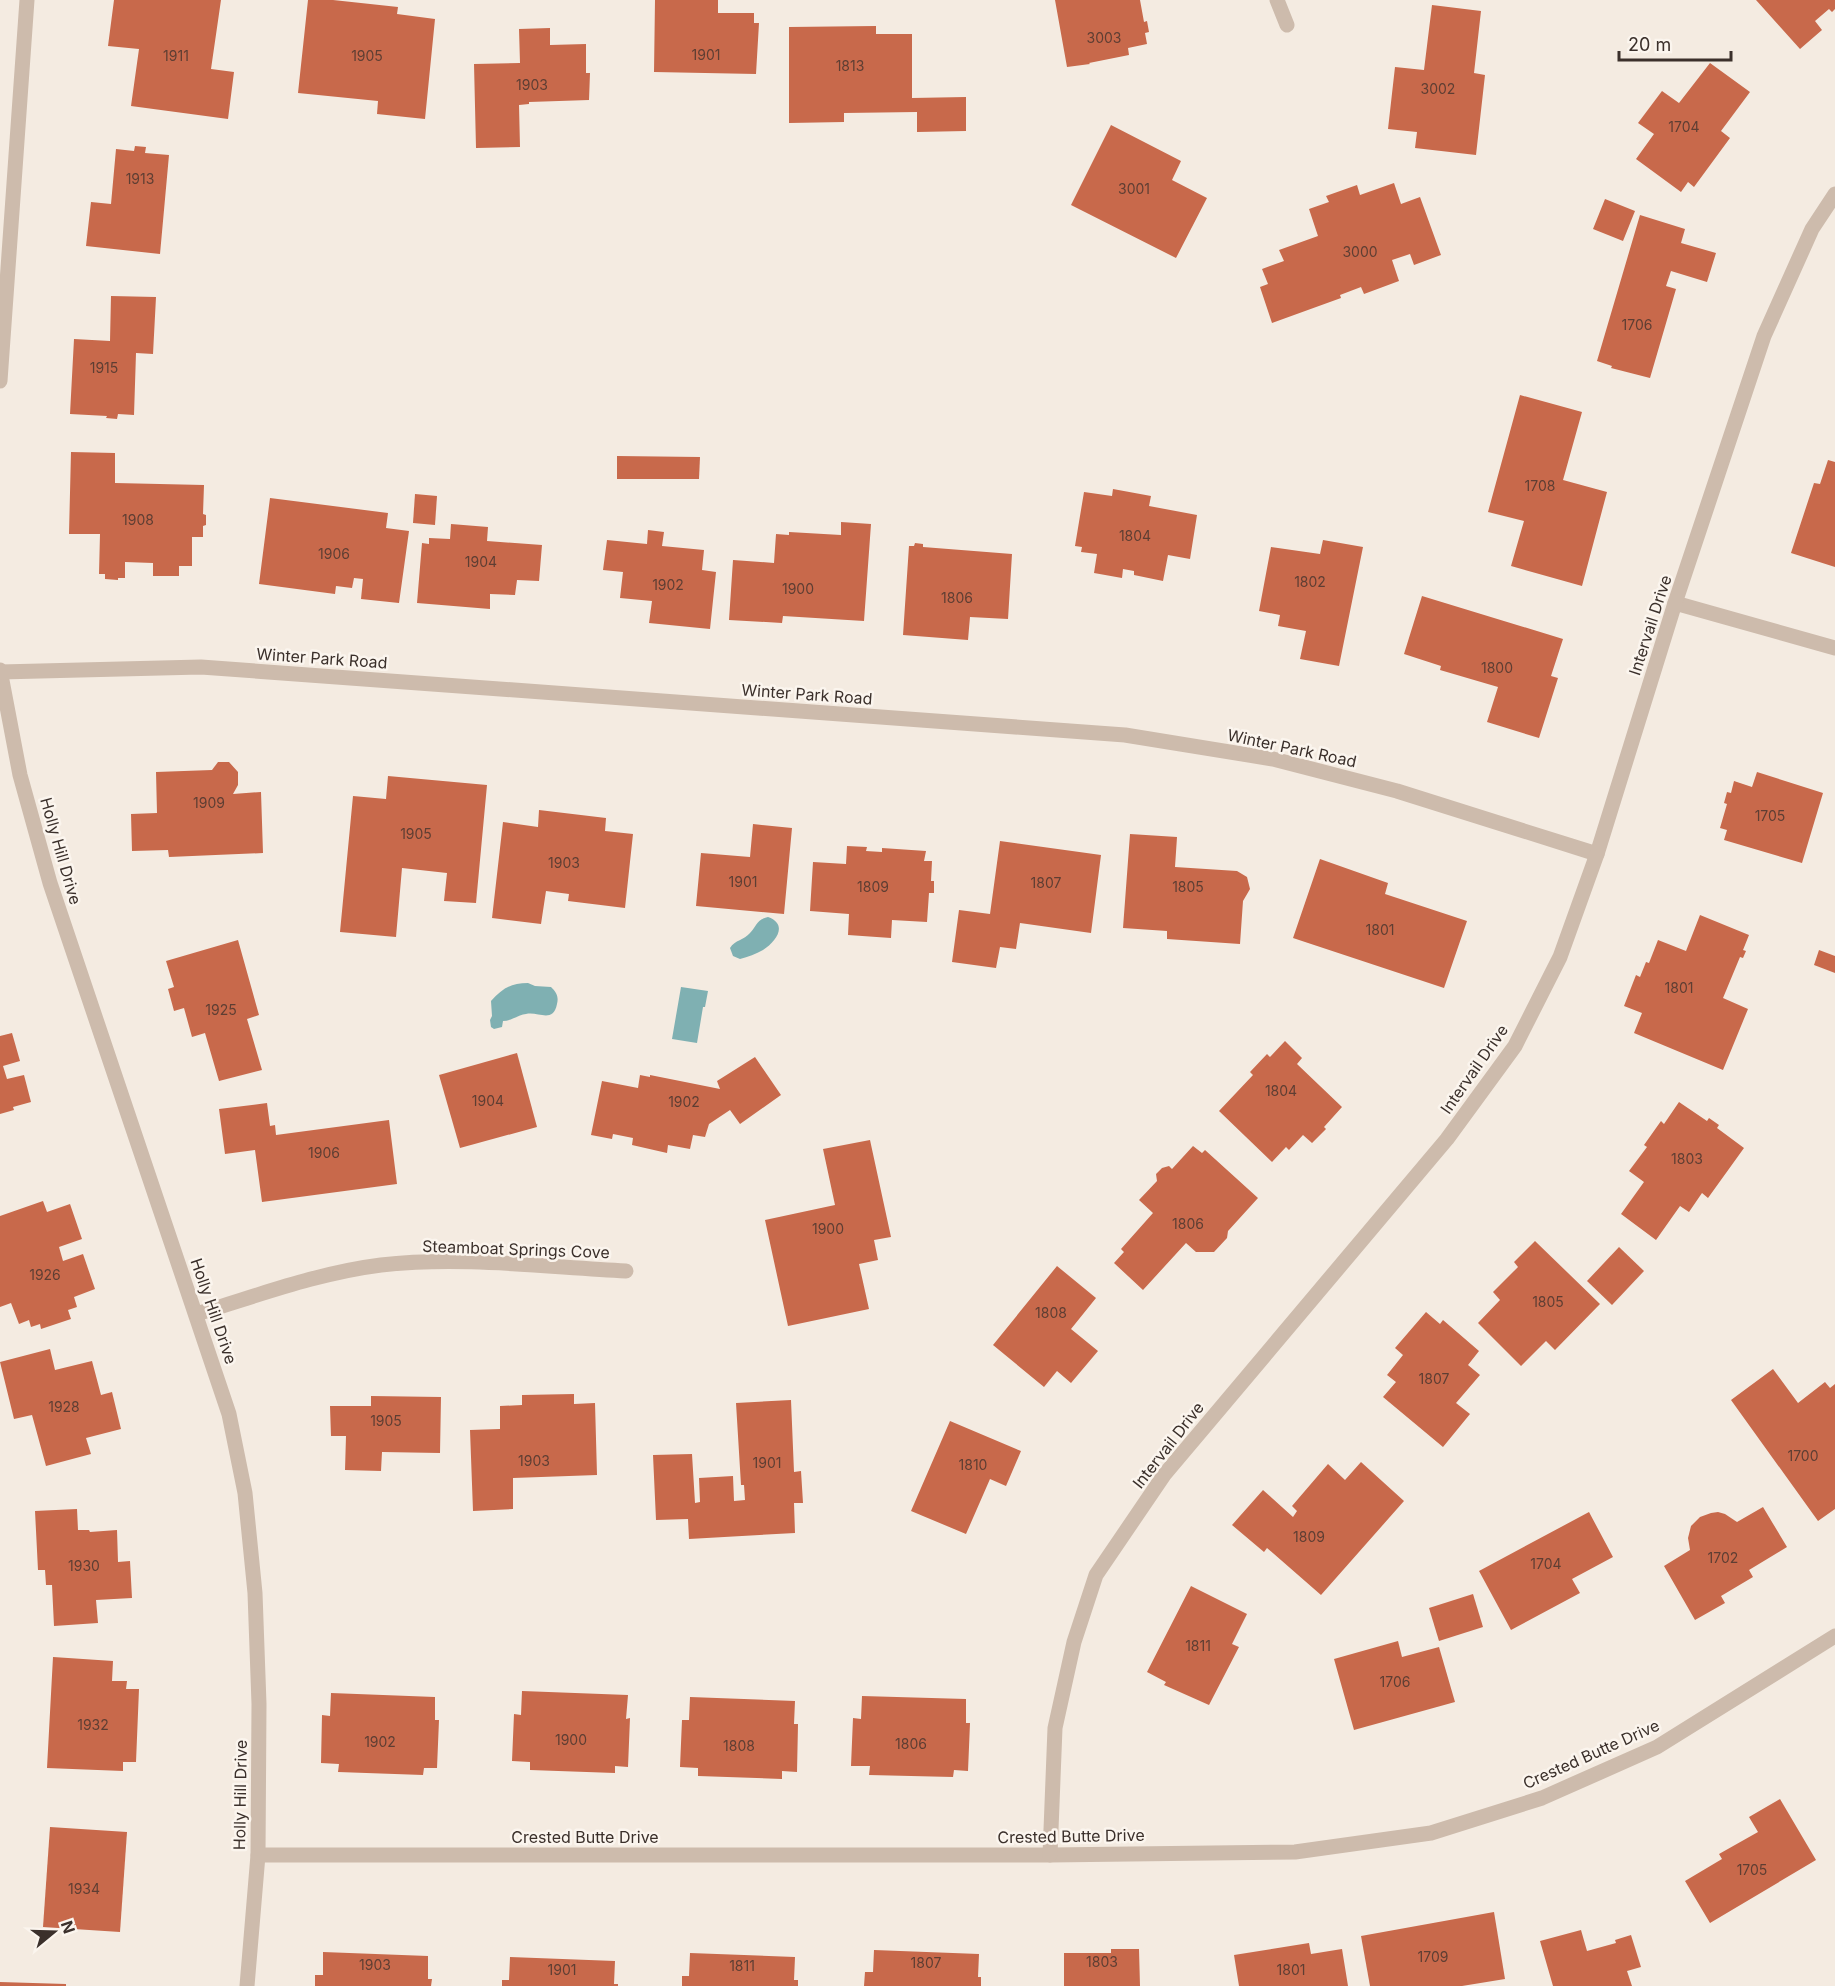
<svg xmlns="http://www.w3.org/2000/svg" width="1835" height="1986" font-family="Inter,sans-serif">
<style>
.water{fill:#7fb0b2}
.building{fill:#c8694b}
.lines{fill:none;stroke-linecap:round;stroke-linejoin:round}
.minor{stroke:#cdbbac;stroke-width:15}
.labels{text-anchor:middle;stroke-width:5;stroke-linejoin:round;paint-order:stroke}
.number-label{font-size:14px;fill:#5e3e33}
.street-label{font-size:16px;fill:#3b302b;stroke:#fbf5ee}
</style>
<rect width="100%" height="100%" fill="#f4ebe1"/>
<g class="water">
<path d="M768 917C788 924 777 941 763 950 756 954 748 957 740 959L733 956 730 948C735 940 744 940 750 933 757 926 756 920 768 917Z"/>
<path d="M528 983 535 986 551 987C556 992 559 996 557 1004 553 1024 538 1011 526 1014 518 1015 511 1021 503 1021L502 1027 494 1029 491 1027 490 1020 492 1016 491 1001C502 989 510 983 528 983Z"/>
<polygon points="681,987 708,991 705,1007 703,1007 697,1043 672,1039"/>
</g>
<g class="building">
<polygon points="114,0 221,0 211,69 234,72 228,119 131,106 139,49 108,46"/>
<polygon points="308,0 333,0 398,7 397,14 435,19 425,119 377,114 378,101 298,93"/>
<polygon points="655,0 718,0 718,13 754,13 754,23 759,23 756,74 654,72"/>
<polygon points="1055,0 1140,0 1144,22 1147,21 1149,32 1145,33 1147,44 1128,48 1129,55 1089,63 1090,64 1067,67"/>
<polygon points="1756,0 1835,0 1835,9 1832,12 1829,9 1815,21 1822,30 1800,49"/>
<polygon points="1432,5 1481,11 1474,73 1485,75 1476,155 1415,148 1417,132 1388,129 1395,67 1424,70"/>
<polygon points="876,26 876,34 912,34 912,98 966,97 966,131 917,132 917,112 844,113 844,122 789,123 789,27"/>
<polygon points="550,28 550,45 586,44 586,73 590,73 589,100 529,102 529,104 519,105 520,147 476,148 474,64 520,63 519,29"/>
<polygon points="1710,63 1750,92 1721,131 1730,138 1694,187 1688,182 1681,192 1636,159 1654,134 1638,123 1662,91 1679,103"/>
<polygon points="1111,125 1181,161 1172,180 1207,198 1176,258 1071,205"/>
<polygon points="135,146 146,147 145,153 169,155 160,254 86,246 91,202 111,204 116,149 134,151"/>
<polygon points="1394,183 1401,204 1420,197 1441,255 1414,265 1410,254 1392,260 1399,281 1364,294 1361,287 1340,295 1341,298 1272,323 1260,287 1268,284 1262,269 1284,261 1279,250 1318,236 1309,209 1329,202 1326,196 1357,185 1360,195"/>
<polygon points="1605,199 1635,211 1623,241 1593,229"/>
<polygon points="1640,215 1685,229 1681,243 1716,253 1707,282 1671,271 1666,286 1676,289 1650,378 1611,368 1612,366 1597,361"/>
<polygon points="111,296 156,297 153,354 136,353 134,415 118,414 117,419 106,418 107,416 70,414 74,339 110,341"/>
<polygon points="1520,395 1582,412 1563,480 1607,492 1582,586 1511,566 1524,521 1488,512"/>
<polygon points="71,452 115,453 115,483 204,485 203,514 206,515 206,525 203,526 203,537 192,537 192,566 179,566 179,576 153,576 153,563 125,562 125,578 118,578 118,580 105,579 105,574 99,574 100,534 69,534"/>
<polygon points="617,456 700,457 699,479 617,479"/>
<polygon points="1828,460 1835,462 1835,567 1791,553 1814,483 1820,484"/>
<polygon points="1113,489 1151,496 1149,506 1197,515 1190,559 1168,555 1163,581 1134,575 1134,571 1123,569 1122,578 1094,573 1097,554 1081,552 1082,547 1075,546 1084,492 1112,496"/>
<polygon points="415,494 437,496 435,525 413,523"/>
<polygon points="270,498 388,513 386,528 409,531 399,603 361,599 363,579 354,578 352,588 336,586 335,594 259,584"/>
<polygon points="841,522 871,524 864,621 783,616 782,623 729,620 733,560 774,563 776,534 789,535 789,532 841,535"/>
<polygon points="451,524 488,527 487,541 542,545 539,581 517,580 515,595 490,594 490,609 417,603 422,543 429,544 429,538 450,539"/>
<polygon points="648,530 664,532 662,546 704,550 702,570 716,572 710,629 649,623 652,601 620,598 623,572 603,570 607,540 647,544"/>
<polygon points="1323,540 1363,547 1339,666 1300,659 1306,631 1278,626 1280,615 1259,611 1271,547 1320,554"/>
<polygon points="915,543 923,544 923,547 1012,554 1008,619 970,617 968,640 903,635 909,546 914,546"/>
<polygon points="1422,596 1563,639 1551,676 1558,678 1539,738 1487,722 1498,687 1440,670 1441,666 1404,654"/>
<polygon points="218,762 229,762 238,772 238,785 233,794 261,792 263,853 169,857 168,850 132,851 131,814 157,813 156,772 212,770"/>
<polygon points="1757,772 1823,793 1802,863 1724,840 1727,830 1720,828 1727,804 1724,803 1727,792 1731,793 1734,781 1752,787"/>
<polygon points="388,776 487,785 476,903 444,901 447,873 402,868 396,937 340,932 353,796 386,799"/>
<polygon points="539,810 606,818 605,831 633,834 625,908 568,901 569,894 546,891 541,924 492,918 503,822 538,827"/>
<polygon points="753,824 792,828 784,914 696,906 701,853 750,857"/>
<polygon points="1130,834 1177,837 1175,867 1237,871 1247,877 1250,889 1243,901 1240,944 1167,939 1167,931 1123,928"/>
<polygon points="1000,841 1101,855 1091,933 1020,923 1016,949 1000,947 996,968 952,962 959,910 990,914"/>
<polygon points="847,846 867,847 866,851 882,852 882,848 926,851 924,861 932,861 931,881 934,881 934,893 929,893 927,922 892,920 891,938 848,935 849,914 810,911 813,862 846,864"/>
<polygon points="1320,859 1388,883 1385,894 1467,921 1444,988 1293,938"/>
<polygon points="1700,915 1749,935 1743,950 1746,951 1743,958 1740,957 1723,998 1748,1009 1723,1070 1634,1033 1642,1013 1624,1006 1636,975 1640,977 1646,962 1649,963 1658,940 1686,951"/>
<polygon points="238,940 259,1015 247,1019 262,1070 219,1081 205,1033 192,1037 184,1008 174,1011 168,989 174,987 166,961"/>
<polygon points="1819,950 1835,956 1835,973 1814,965"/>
<polygon points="12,1033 20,1061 3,1066 7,1079 24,1075 31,1102 13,1107 14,1110 0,1114 0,1036"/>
<polygon points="1285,1041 1302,1058 1297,1064 1342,1107 1324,1127 1326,1129 1312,1143 1303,1135 1289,1150 1286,1147 1272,1162 1219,1111 1253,1075 1250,1072 1267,1054 1270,1057"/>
<polygon points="517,1053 537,1127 460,1148 439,1075"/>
<polygon points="755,1057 781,1095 740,1124 730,1110 709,1124 705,1137 693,1135 690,1149 668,1145 667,1153 632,1145 633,1138 613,1134 612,1139 591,1135 602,1081 638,1088 640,1075 650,1077 650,1075 720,1089 717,1081"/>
<polygon points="1679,1102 1707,1121 1709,1118 1719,1125 1717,1128 1744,1148 1708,1198 1702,1193 1689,1212 1680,1206 1656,1240 1621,1214 1644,1182 1629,1171 1647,1147 1644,1145 1661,1121 1664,1124"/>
<polygon points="267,1103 270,1126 275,1125 276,1135 389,1120 397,1184 262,1202 255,1150 225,1154 219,1109"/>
<polygon points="870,1140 891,1237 874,1240 878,1260 859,1264 869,1309 788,1326 765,1220 835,1205 823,1149"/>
<polygon points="1193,1146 1202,1153 1205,1150 1258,1198 1228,1231 1227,1238 1214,1252 1196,1252 1186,1243 1143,1290 1114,1263 1124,1252 1121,1249 1153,1213 1139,1200 1157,1181 1156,1174 1162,1168 1169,1166 1172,1169"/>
<polygon points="43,1201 47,1212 70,1204 82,1239 59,1247 63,1261 83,1254 95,1289 74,1297 77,1307 68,1310 71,1319 41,1329 40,1324 31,1327 29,1320 19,1324 11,1303 0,1307 0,1216"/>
<polygon points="1535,1241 1600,1304 1555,1350 1546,1341 1521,1366 1478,1323 1500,1300 1493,1292 1518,1267 1514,1262"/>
<polygon points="1619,1247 1644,1271 1612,1305 1587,1281"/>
<polygon points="1057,1266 1096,1298 1071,1329 1098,1351 1071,1383 1057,1371 1044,1387 993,1345"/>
<polygon points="1426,1312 1440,1324 1443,1320 1479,1351 1468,1365 1480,1375 1456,1403 1470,1414 1443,1447 1383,1397 1396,1382 1387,1375 1403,1355 1395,1348"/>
<polygon points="50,1349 55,1370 92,1361 101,1395 112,1392 121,1429 86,1438 91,1454 46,1466 32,1415 14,1419 0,1362"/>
<polygon points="1773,1369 1798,1403 1825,1382 1830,1388 1835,1384 1835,1509 1818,1521 1731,1400"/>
<polygon points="574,1394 574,1404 595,1403 597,1475 513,1478 513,1509 473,1511 470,1430 500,1429 500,1406 522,1405 522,1395"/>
<polygon points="371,1396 441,1397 440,1453 382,1452 381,1471 345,1470 346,1436 331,1436 330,1406 371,1406"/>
<polygon points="791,1400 794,1472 801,1471 803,1503 794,1503 795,1533 689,1539 688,1519 656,1520 653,1455 692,1454 695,1503 700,1502 699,1478 733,1476 734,1501 745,1500 744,1485 741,1485 736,1403"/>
<polygon points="950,1421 1021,1451 1006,1486 990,1479 966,1534 911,1511"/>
<polygon points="1361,1462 1404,1501 1321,1595 1267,1548 1264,1552 1232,1525 1263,1490 1293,1517 1297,1511 1292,1506 1328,1464 1345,1480"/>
<polygon points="1763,1507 1787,1547 1749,1570 1753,1577 1721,1596 1725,1603 1695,1620 1664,1566 1690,1550 1688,1538 1691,1526 1700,1517 1711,1513 1718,1512 1725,1514 1737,1522"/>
<polygon points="77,1509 78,1530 89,1530 90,1532 117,1530 118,1562 130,1561 132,1598 96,1600 98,1623 54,1626 52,1585 46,1585 45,1570 38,1570 35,1511"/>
<polygon points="1589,1512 1613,1557 1572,1579 1580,1593 1511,1630 1479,1571"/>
<polygon points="1191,1586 1247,1614 1232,1644 1239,1647 1209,1705 1164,1685 1166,1682 1147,1672"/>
<polygon points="1473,1594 1483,1627 1439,1641 1429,1608"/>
<polygon points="1398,1641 1402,1657 1439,1647 1455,1702 1354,1730 1334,1659"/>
<polygon points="53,1657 113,1661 112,1681 127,1681 126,1689 139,1689 136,1762 123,1762 123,1771 47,1768"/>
<polygon points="522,1691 628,1695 626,1719 630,1718 628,1767 615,1766 615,1773 530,1770 530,1762 512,1761 514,1714 521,1715"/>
<polygon points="331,1693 435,1697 435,1720 439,1720 437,1768 424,1768 423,1775 338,1772 339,1764 321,1763 322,1715 330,1716"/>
<polygon points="862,1696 966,1699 966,1723 970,1723 968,1771 954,1770 953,1777 869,1775 870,1766 851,1766 853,1718 861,1719"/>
<polygon points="690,1697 795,1701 794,1724 798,1724 797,1772 782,1771 782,1779 698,1776 698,1768 680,1767 682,1720 689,1720"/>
<polygon points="1780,1799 1816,1860 1710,1923 1685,1881 1722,1859 1719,1854 1758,1832 1749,1817"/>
<polygon points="50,1827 127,1832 120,1932 43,1927"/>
<polygon points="1494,1912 1505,1979 1462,1986 1370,1986 1361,1936"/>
<polygon points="1581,1930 1587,1951 1616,1943 1615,1940 1631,1935 1641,1967 1627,1971 1632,1986 1553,1986 1540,1941"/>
<polygon points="1309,1943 1311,1954 1342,1949 1348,1986 1239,1986 1234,1955"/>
<polygon points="1111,1949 1139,1949 1140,1986 1064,1986 1064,1953 1111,1953"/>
<polygon points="874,1950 979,1954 978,1977 981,1977 981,1986 864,1986 865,1972 873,1972"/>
<polygon points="323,1952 428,1956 428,1979 432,1979 431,1986 315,1986 315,1975 323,1975"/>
<polygon points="690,1953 795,1957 794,1980 798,1980 798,1986 682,1986 682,1976 689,1976"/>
<polygon points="510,1957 615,1961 614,1984 618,1984 618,1986 502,1986 502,1980 509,1980"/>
<polygon points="0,1982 66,1984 66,1986 0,1986"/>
</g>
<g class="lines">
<g class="minor">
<polyline points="1277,0 1287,25"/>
<polyline points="0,381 27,0"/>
<polyline points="1675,603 1835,648"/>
<polyline points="0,670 20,775 50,883 229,1414 245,1493 255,1593 259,1704 258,1855 247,1986"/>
<polyline points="0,672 201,667 1125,735 1273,759 1397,791 1597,854"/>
<path d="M196 1314C257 1296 317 1273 381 1265 461 1256 545 1267 626 1271"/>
<polyline points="258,1855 1050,1855 1295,1852 1431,1833 1542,1798 1657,1747 1835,1636"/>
<polyline points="1050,1855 1055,1728 1074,1642 1096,1575 1164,1475 1447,1139 1515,1046 1560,957 1597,854 1675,603 1764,336 1812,229 1835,194"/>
</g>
</g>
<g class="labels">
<g class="number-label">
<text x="1104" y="43">3003</text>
<text x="706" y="60">1901</text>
<text x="176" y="61">1911</text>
<text x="367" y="61">1905</text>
<text x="850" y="71">1813</text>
<text x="532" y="90">1903</text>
<text x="1438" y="94">3002</text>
<text x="1684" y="132">1704</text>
<text x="140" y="184">1913</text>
<text x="1134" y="194">3001</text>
<text x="1360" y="257">3000</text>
<text x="1637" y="330">1706</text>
<text x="104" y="373">1915</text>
<text x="1540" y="491">1708</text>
<text x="138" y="525">1908</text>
<text x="1135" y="541">1804</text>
<text x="334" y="559">1906</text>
<text x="481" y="567">1904</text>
<text x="1310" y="587">1802</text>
<text x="668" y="590">1902</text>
<text x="798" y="594">1900</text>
<text x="957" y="603">1806</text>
<text x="1497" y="673">1800</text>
<text x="209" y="808">1909</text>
<text x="1770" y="821">1705</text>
<text x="416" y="839">1905</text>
<text x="564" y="868">1903</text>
<text x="743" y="887">1901</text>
<text x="1046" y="888">1807</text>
<text x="873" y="892">1809</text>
<text x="1188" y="892">1805</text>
<text x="1380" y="935">1801</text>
<text x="1679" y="993">1801</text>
<text x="221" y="1015">1925</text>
<text x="1281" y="1096">1804</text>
<text x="488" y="1106">1904</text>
<text x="684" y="1107">1902</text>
<text x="324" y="1158">1906</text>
<text x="1687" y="1164">1803</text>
<text x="1188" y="1229">1806</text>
<text x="828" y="1234">1900</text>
<text x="45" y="1280">1926</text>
<text x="1548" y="1307">1805</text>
<text x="1051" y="1318">1808</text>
<text x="1434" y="1384">1807</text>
<text x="64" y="1412">1928</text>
<text x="386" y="1426">1905</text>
<text x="1803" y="1461">1700</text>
<text x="534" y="1466">1903</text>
<text x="767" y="1468">1901</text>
<text x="973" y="1470">1810</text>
<text x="1309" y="1542">1809</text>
<text x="1723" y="1563">1702</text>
<text x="1546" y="1569">1704</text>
<text x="84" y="1571">1930</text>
<text x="1198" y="1651">1811</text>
<text x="1395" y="1687">1706</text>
<text x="93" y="1730">1932</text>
<text x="571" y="1745">1900</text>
<text x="380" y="1747">1902</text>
<text x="911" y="1749">1806</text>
<text x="739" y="1751">1808</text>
<text x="1752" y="1875">1705</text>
<text x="84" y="1894">1934</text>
<text x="1433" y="1962">1709</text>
<text x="1102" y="1967">1803</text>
<text x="926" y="1968">1807</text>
<text x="375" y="1970">1903</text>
<text x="742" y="1971">1811</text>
<text x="562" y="1975">1901</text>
<text x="1291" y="1975">1801</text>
</g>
<g class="street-label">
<text transform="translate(1650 625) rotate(-72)" y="6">Intervail Drive</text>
<text transform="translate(322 658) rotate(4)" y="6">Winter Park Road</text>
<text transform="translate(807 694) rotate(4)" y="6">Winter Park Road</text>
<text transform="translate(1292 748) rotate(12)" y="6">Winter Park Road</text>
<text transform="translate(61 851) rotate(74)" y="6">Holly Hill Drive</text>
<text transform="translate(1474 1069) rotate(-55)" y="6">Intervail Drive</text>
<text transform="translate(516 1249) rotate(2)" y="6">Steamboat Springs Cove</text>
<text transform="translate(214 1311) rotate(71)" y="6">Holly Hill Drive</text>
<text transform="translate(1168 1445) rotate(-52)" y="6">Intervail Drive</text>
<text transform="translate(1591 1754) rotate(-24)" y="6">Crested Butte Drive</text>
<text transform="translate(240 1795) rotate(-89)" y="6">Holly Hill Drive</text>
<text transform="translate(1071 1836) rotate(-1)" y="6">Crested Butte Drive</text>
<text x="585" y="1843">Crested Butte Drive</text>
</g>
</g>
<g transform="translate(54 1932) rotate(71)" stroke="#fbf5ee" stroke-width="4.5" paint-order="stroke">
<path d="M0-4.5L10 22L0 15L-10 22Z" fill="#3b302b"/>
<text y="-9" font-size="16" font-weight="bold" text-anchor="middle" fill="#3b302b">N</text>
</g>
<path d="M1619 51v9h112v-9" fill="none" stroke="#3b302b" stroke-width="3"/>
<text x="1628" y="51" font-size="18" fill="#3b302b" stroke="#fbf5ee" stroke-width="4.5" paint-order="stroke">20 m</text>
</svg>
